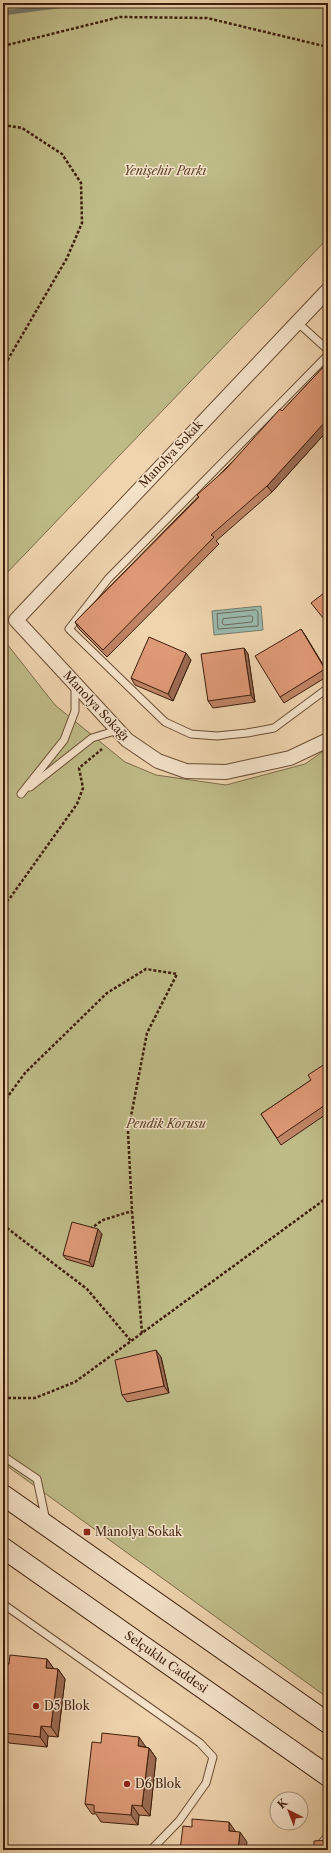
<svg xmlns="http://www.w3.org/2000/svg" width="331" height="1853" font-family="'Libre Caslon Text',serif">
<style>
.green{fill:#bebb87;stroke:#7e6c4a}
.water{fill:#9ab8ac;stroke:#757a6c}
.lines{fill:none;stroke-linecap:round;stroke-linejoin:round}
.shore{stroke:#6c6b5c;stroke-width:1}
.stream{stroke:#757a6c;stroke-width:5}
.service-casing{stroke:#6a4c34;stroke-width:9}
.minor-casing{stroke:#6a4c34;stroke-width:16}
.secondary-casing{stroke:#3e1e0c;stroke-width:22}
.path{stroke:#3e1e0c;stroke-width:2.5;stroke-dasharray:3 2;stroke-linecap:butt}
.service{stroke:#f5e3ca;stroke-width:7}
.minor{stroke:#f5e3ca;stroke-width:14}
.secondary{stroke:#f5e3ca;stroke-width:20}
.wall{fill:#bf8465;stroke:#3e1e0c}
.shaded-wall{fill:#9b6b53;stroke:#3e1e0c}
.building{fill:#de9976;stroke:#3e1e0c}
.poi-dot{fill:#8f2418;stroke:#f5e3ca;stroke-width:1.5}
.labels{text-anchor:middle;stroke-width:3;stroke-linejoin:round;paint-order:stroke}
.park-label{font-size:12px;font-style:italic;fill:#5e452b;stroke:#f5e3ca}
.street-label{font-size:12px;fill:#3e1e0c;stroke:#f5e3ca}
.poi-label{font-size:12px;fill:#3e1e0c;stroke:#f5e3ca;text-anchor:start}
</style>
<rect width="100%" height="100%" fill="#efd4ae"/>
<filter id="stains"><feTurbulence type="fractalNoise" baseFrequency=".005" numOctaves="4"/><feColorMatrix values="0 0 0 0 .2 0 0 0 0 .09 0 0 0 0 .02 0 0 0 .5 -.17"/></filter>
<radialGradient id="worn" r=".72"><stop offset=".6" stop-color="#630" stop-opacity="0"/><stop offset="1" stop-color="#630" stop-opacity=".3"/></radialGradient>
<g class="green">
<polygon points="3,3 328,3 328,238 3,577"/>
<polygon points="3,639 55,705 125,762 156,775 226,785 305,764 328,748 328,1698 3,1463"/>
</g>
<polygon class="water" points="261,606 263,630 214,635 212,611"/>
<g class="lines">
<g class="shore">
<polygon points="256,610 258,612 258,626 218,629 217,614"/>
<polygon points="251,616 253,617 252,622 224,625 222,623 223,619"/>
</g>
<polyline class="stream" points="3,13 80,3"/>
<g class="service-casing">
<g id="service">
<polyline points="297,322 328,350"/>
<polyline points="328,355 108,579 69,629 165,722 191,734 217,736 247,733 274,728 328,688"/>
<polyline points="30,787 92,738 118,730"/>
<polyline points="21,794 64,740 75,711 75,685"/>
<polyline points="3,1456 37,1479 46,1521"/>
<polyline points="3,1604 200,1743 213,1757 206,1783 179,1821 151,1850"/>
<polyline points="315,1850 328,1836"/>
</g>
</g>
<g class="minor-casing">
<polyline id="minor" points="328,290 16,620 127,740 158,761 186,771 226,772 290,758 328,740"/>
</g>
<g class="secondary-casing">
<g id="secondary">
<polyline points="3,1495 328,1723"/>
<polyline points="3,1548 328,1776"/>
</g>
</g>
<g class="path">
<polyline points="3,46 120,17 207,18 328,47"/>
<polyline points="3,125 22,128 62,154 81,183 82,223 67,258 3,368"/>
<polyline points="3,905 10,898 77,804 83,788 79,768 102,749"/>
<polyline points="3,1103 25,1073 107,993 146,969 177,974 147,1033 128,1132 132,1211 142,1333"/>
<polyline points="3,1225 87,1289 131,1341"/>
<polyline points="90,1229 103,1220 132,1211"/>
<polyline points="3,1398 35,1398 75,1382 328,1197"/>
</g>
<use href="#service" class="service"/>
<use href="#minor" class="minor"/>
<use href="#secondary" class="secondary"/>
</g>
<g class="wall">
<polygon points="328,362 328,430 272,492 216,541 219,544 107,657 79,629 75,622 282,411"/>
<polygon points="305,635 328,673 328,676 284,703 280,697"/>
<polygon points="244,648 248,654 255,702 213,708 208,701"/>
<polygon points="191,660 173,701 135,685 131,678"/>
<polygon points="328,1062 328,1113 281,1145 261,1114 311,1080"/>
<polygon points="102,1234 93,1267 66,1259 63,1255"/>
<polygon points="161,1357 169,1393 127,1402 122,1395"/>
<polygon points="47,1659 54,1669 58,1669 65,1679 58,1737 48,1736 47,1747 9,1743 4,1736 3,1736 3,1664 9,1664"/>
<polygon points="146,1747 149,1748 156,1758 150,1816 139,1815 138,1825 101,1822 96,1814 92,1814 85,1804"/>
</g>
<g class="shaded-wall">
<polygon points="325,422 328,426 328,430 272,492 267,486"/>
<polygon points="301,629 305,635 328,673 325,669"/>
<polygon points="244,648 248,654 255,702 251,695"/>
<polygon points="186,653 191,660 173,701 168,694"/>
<polygon points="98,1229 102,1234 93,1267 89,1262"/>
<polygon points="156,1350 161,1357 169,1393 164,1386"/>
<polygon points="47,1659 54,1669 46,1668"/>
<polygon points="58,1669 65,1679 58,1737 51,1727"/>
<polygon points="41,1726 48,1736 47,1747 40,1737"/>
<polygon points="139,1737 146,1747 138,1746"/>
<polygon points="149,1748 156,1758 150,1816 142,1806"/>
<polygon points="132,1805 139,1815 138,1825 131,1815"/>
<polygon points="229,1822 236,1832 229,1831"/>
<polygon points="240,1832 247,1842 246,1850 238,1850"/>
</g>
<g class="building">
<polygon points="328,362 328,425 325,422 267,486 211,535 214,537 103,650 75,622 199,497 197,495 226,469 280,409 282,411"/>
<polygon points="328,590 328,624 311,603"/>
<polygon points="301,629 325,669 280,697 255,656"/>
<polygon points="149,637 186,653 168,694 131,678"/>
<polygon points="244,648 251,695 208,701 201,654"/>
<polygon points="328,1062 328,1103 277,1138 261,1114 311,1080 308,1075"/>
<polygon points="72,1222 98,1229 89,1262 63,1255"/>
<polygon points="156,1350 164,1386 122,1395 115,1360"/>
<polygon points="10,1655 47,1659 46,1668 58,1669 51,1727 41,1726 40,1737 3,1733 3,1664 9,1664"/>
<polygon points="102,1733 139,1737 138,1746 149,1748 142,1806 132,1805 131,1815 94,1812 94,1805 85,1804 92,1742 101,1743"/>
<polygon points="192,1819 229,1822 229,1831 240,1832 238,1850 180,1850 183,1826 192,1827"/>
<polygon points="328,1840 328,1850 314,1850 314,1841"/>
</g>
<g class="poi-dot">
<rect x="83" y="1528" width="8" height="8" rx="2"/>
<circle cx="36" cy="1706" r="4"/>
<circle cx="127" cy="1784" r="4"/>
</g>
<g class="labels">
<g class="park-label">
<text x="165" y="175">Yenişehir Parkı</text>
<text x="166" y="1128">Pendik Korusu</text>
</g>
<g class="street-label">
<text transform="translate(171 454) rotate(-47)" y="4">Manolya Sokak</text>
<text transform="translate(96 706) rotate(47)" y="4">Manolya Sokağı</text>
<text transform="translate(166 1662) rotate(35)" y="4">Selçuklu Caddesi</text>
</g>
<g class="poi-label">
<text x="95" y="1536">Manolya Sokak</text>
<text x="44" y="1710">D5 Blok</text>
<text x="135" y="1788">D6 Blok</text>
</g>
</g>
<rect width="331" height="1853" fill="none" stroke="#efd4ae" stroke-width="16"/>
<rect x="4" y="4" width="323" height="1845" fill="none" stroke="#3e1e0c" stroke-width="2"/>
<rect x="8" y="8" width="315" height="1837" fill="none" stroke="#3e1e0c"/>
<g transform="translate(289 1811) rotate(318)"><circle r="19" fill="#f5e3ca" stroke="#ac947e"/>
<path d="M0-3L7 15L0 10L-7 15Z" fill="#8f2418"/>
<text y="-6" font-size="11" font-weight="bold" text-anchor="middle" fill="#3e1e0c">K</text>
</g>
<rect width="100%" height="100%" filter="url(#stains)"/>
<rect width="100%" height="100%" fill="url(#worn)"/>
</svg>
